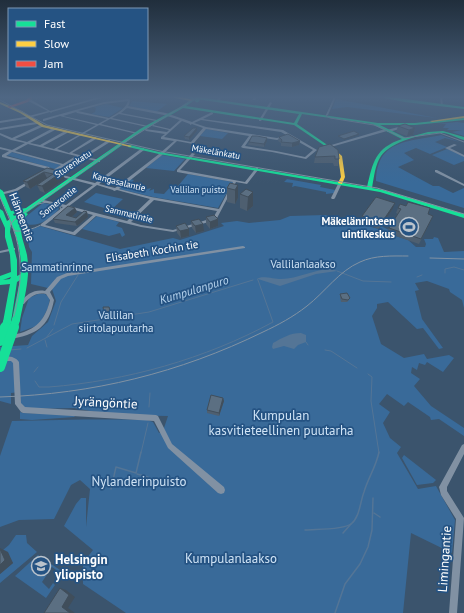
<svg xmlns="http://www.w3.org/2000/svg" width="464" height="613" font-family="'PT Sans',sans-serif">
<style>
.green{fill:#396a99}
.water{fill:#547596}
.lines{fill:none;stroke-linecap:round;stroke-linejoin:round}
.stream-far1{stroke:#547596;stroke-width:1}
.stream{stroke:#547596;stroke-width:1.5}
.street{fill:#8191a3;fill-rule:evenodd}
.fast{fill:#16e098;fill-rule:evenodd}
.slow{fill:#ffcf43;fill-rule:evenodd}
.jam{fill:#f24e42;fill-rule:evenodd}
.tram{stroke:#8192a3;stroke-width:1}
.fast-bridge-far2{stroke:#16e098;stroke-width:4.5}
.fast-bridge-far1{stroke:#16e098;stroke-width:8}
.fast-bridge{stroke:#16e098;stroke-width:10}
.wall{fill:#4e5f70}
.shaded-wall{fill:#404e5b}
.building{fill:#5b6f82;stroke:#404e5b}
.labels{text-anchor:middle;stroke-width:3.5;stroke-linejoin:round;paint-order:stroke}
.far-street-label{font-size:9px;fill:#fff;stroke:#255383}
.far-park-label{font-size:9px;fill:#d0e4f6;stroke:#255383}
.street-label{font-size:11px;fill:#fff;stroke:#255383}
.poi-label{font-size:11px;font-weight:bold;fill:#fff;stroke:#255383;text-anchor:end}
.park-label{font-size:11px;fill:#d0e4f6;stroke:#255383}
.water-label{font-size:12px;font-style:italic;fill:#b8d5ef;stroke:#255383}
.near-street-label{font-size:13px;fill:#fff;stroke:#255383}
.near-park-label{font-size:13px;fill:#d0e4f6;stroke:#255383}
.near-poi-label{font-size:13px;font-weight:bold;fill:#fff;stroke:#255383;text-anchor:start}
</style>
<rect width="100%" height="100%" fill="#3b546d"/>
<g class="green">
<polygon points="336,99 437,118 347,107 332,109"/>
<polygon points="132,101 167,104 156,112 129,106"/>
<polygon points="106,104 123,108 109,117 91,114 95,112 96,108 94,107"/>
<polygon points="457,122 464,123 464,136 452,132 462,130 447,130 449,128 443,128 446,124 438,124"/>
<polygon points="206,129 228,133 222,139 200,136"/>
<path d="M441 135 460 142 445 138 435 142 447 147 430 154 416 148 404 153 414 160 398 167 433 186H439L453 193 464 188V208L376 181C377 139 409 142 441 135Z"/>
<polygon points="447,149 464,156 464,161 454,165 432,155"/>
<polygon points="11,152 61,165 55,169 6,155"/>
<polygon points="162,155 185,159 174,171 146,168"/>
<polygon points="188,174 233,182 218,208 153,197 119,189 130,179 134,180 130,184 147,187 142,188 144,190 151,188 149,191 154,189 154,193 164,194 172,185 178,186"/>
<polygon points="287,179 321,185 320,187 335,190 334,193 326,194 326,192 295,186 292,187 293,183 284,182"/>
<polygon points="96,193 123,199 111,210 84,202"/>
<path d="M43 203 56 205 59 209C50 219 37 229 23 223V219Z"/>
<path d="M325 215 379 229 381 226 389 230 387 233 408 240 416 247H425L426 244 424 239H433L434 237 438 238 444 252 464 251V308L462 300 450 292 449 289 427 281 415 283 419 290 415 291 422 319 443 348 439 349 423 328 417 329 388 302 377 304V308L372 316 381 344 404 358 424 354 427 359 449 355 454 358 443 372 427 362 425 365 419 363 417 370 412 367 411 373 420 379 414 386 431 406 464 428V436L439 419 431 420 430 417 408 402 404 406 387 394 379 404 390 412 383 423 390 438 401 447 397 453 418 489 436 486 455 520 452 553 411 533 403 613H126L83 584V563L93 550 64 526 76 504 81 498H86V527L90 489 80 480 71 485 54 519 19 520 0 527V456L12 421C57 420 102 419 147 420L153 422 159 433 163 431 168 416 112 415 74 408 28 409 21 405 20 392 11 393V404L0 401V347L28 345 32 336 48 322 56 301 52 289 31 284 32 252 29 247 27 231 40 226 120 249 173 238 180 240 224 226 221 223 237 221 249 223 280 220 290 216Z"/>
<polygon points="97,216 119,222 116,226 122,228 125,235 122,237 120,233 109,236 82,229"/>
<polygon points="38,294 45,294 50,298 48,308 39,325 20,332 22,318 29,298"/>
<polygon points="20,412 23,413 76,415 74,417 32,420 20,419"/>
<polygon points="404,455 436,480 433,483 417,485 402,458"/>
<polygon points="16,535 26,535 27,543 37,552 0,583 0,574 13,563 3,550 9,545"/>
<polygon points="38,555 63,572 62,574 52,567 42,582 49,589 53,583 55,585 46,598 15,576"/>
</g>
<g class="water">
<path d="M332 269 337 271 316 274 280 286 258 279 257 281V279C261 275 274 279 281 279 298 279 314 269 332 269Z"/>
<path d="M301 333 306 335V342L298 345 294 349 284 346 273 349 272 347 273 343C282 338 290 333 301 333Z"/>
</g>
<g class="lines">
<g class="stream-far1">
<polyline points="337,271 363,281 391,282"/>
<polyline points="445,273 445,269 454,267 464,270"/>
<polyline points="417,277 422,275"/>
<polyline points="54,325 61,302 78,275"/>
<polyline points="46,338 53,329"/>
<polyline points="45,340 47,347"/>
<polyline points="306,342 308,345"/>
<polyline points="27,348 72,324 149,312 253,280"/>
<polyline points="10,350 21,349"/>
<polyline points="325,350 331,351 357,368"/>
<polyline points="34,372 38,367"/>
<polyline points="368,374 372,377 371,401 379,453"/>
<path d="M35 381 39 387H49C126 381 205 359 273 322L258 280"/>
<polyline points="149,407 150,393"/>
<polyline points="141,453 148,423"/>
</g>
<g class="stream">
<polyline points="137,474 148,477"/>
<polyline points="111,489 116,467 136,473 141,452"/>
<polyline points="374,513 380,517"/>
<path d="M305 530C316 529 343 530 351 524 360 517 360 502 364 492 368 478 376 467 379 452"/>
<polyline points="343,533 351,524"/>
<polyline points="335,613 345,584 360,564 368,547 372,530 373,498"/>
</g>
<g class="street">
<polygon points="99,97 105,97 52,112 51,113 50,112 25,119 0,123 0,121 25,117 48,111 28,101 28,99 30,99 50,111"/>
<polygon points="218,97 221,97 219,101 217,101"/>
<polygon points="254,97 257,97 255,100 253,100"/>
<polygon points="334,97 336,97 328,115 326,116"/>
<polygon points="440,97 442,97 443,106 441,105"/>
<path d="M129 99 130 100 129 105 128 106 166 113 192 122 212 112 213 113V114L203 119 283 130 317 150 306 159 272 152 243 148 241 147 249 136 206 129 193 144 177 141 161 156 119 189 151 197 219 209 233 182 177 172V170L192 153 195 154 180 170 245 182 256 168H258V170L247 184 236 182 216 220 173 232 141 227 96 216 75 235H74L41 226V224L63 207 39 201V199L66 205 93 185 58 176V174L95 183 142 148H144V150L99 184 115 188 159 154 174 141 161 139V137L165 134 146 131 145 130V129L167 132 169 130 152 126 153 125 170 129 180 120 164 115 127 108 121 113 157 120 156 121 119 114 112 118 148 126 147 127 110 119 101 124 138 133 137 134 99 125 57 149 69 153 94 137H96V139L72 153 83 156 108 140H110V142L86 157 100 160V162L79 157 55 172 51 173 48 172 47 169 2 157V155L9 151 0 149V147L12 150 25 143 11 140 0 135V133L12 138 40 125H42V127L15 139 27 142 53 128H55V130L30 143 40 145 65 131H67V133L43 146 54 149 96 125 60 116 44 121H43V119L104 102ZM128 101C126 109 116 114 109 118L78 111 104 104ZM76 112 77 113 107 119 98 124 63 116ZM201 120 281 132 313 150 305 157 276 151 245 146 252 136 277 140 285 137 284 136 277 138 206 127 194 123ZM182 121 190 124V125L192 124 203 128 191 142 164 137ZM28 144 76 156 63 164 15 151ZM12 152 61 165 53 170H51L49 167 6 156ZM97 185 113 190 114 191 117 190 150 199 127 221 69 206ZM154 200 217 211 213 218 173 230 141 225 131 222ZM67 208 93 215 73 232 45 225Z"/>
<polygon points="270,102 272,103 261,121 259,121 259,120"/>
<polygon points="36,122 37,123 37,124 0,130 0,128"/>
<polygon points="402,126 403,127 403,128 389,132 387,132 387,131 331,147 328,146 385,129 387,129 387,130"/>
<polygon points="454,144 457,145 450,148 464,155 464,157 445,148"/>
<polygon points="435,170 437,170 464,184 464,186 435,172"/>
<polygon points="29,181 32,182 17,191 0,195 0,193 15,189"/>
<polygon points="339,182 342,183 335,198 334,199 332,199 331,198"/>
<path d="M243 246 245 247V248L68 276 61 279 50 292 54 300C49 327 36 335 10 339H8L7 337 8 335C13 334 19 334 24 332 40 326 46 316 50 300L46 294C36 292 30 297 24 304H20V303C26 294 35 289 45 291L57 277 67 273Z"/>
<polygon points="13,248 15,248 15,250 0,253 0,251"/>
<path d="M1 357C8 356 15 356 19 362L21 403 25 407 156 415 158 416 172 444 224 487 225 490 224 493 221 494 218 493 168 448 154 421 23 413 21 412 15 404 13 363 11 361H1L0 359Z"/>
<polygon points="464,444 464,454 447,487 447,491 464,518 457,613 449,613 456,519 441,495 439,487 462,445"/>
</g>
<g class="fast">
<path d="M186 97H198L378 123H415L464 118V120L415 125H380L406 138 428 132 443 131 464 137V140C457 138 451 134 444 133 427 132 391 141 381 156 375 165 374 177 372 188L383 190 464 214V218L380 192 159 154 128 147V145H130L159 152 367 187C373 162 375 148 402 139L372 124 302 114 297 124 326 144 327 145 325 146 294 125 183 108 142 131 26 213 28 214C15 228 24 240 27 255 28 261 28 268 28 274 27 289 23 305 20 320L19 322H13L12 320 20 280 17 282 11 322 10 324H4L3 322 10 284 0 285V276L11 272 10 255 5 237V228L0 217V209L3 211 7 221 10 219 0 197V189L3 191 11 211 26 208 140 129 180 107 192 99ZM196 99 299 114 294 123 186 106ZM20 212 14 216 13 214ZM11 223C18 239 22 257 21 274L17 276V260L10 232ZM11 277 10 279 3 280Z"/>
<polygon points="379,97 391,97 464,107 464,109 405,102"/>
</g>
<g class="slow">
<polygon points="181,97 193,100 191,101 170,97"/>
<polygon points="0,102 22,111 44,125 132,146 130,147 42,127 20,113 0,104"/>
<polygon points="464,116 464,118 432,122 430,121"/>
<polygon points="330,149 334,149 342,156 345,177 342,184 338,183 341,177 338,156 330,151"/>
</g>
<polygon class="jam" points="29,97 33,97 28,102 10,108 7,107 26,100"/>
<g class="tram">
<polyline points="335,97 326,116 330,118 374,125 404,138 440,133 464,142"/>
<polyline points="0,100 47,125 160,151 377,188 464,214"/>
<path d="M0 197C5 210 12 223 16 237 27 278 15 319 0 357"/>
<polyline points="11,227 10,225 14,220 117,147 197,97"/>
<path d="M13 228 15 231C33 232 49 222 61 209L59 205 47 202 38 204"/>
<polyline points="430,258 464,259"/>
<path d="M0 397C93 394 179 373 263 332 278 325 293 317 307 306 325 292 339 271 360 262 375 255 392 256 408 256"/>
</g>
<polyline class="fast-bridge-far2" points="197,100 199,97"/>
<g class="fast-bridge-far1">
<polyline points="5,328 7,322"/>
<polyline points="13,328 16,320"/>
</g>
<g class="fast-bridge">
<polyline points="0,341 5,327"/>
<polyline points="0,367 14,327"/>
</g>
</g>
<g class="wall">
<polygon points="4,97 24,97 16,102"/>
<polygon points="34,97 51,97 51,98 34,99"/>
<polygon points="398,126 415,128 413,135 407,136 396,132"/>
<polygon points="197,131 189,140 185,139 184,136"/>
<polygon points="279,137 300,141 299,145 292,147 281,146 281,143 278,141"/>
<polygon points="267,138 267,141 264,147 248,145 249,142"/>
<polygon points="319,147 339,159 338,166 334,166 333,163 314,163 315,157"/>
<polygon points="47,168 65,179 45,193 40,191 37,185 47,178 30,189 26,187 23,181"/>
<polygon points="238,185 238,198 235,204 227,202 227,188"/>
<polygon points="253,192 253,206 247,211 240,208 240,194"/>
<polygon points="75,208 77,212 72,216 76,218 87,212 88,217 77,226 55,223 53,219"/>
<polygon points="398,208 428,214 433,216 419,244 387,233 389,228 398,214 396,213"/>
<polygon points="392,210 379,229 360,222 362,216"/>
<polygon points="206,217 218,226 210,229 206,224"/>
<polygon points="191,221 204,231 196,233 192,228"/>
<polygon points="176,226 189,236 181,238 177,233"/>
<polygon points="340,294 349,300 347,302 341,302 340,297"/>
<polygon points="223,398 224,401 219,416 207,413 207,410"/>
</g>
<g class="shaded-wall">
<polygon points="14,97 24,97 16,102"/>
<polygon points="197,128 197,131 189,140 189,137"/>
<polygon points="415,128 413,135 407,136 409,130"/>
<polygon points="359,134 359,135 344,140 344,139"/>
<polygon points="267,138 267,141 264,147 264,144"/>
<polygon points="300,141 299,145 292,147 292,143"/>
<polygon points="44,172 47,178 30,189 27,182"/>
<polygon points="62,172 65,179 45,193 42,186"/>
<polygon points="238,185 238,198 235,204 235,190"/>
<polygon points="253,192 253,206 247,211 248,197"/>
<polygon points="395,203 392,210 379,229 382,222"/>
<polygon points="75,208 77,212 68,220 66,215"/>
<polygon points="87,212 88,217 77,226 75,222"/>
<polygon points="218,219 218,226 210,229 210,222"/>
<polygon points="203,224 204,231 196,233 195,226"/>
<polygon points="189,229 189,236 181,238 180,231"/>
<polygon points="109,307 111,313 104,316 104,313"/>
<polygon points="223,398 224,401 219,416 219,413"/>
<polygon points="0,548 8,552 13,563 0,574"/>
<polygon points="60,588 66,590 75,597 68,608 75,613 70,613 62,607"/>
</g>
<g class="building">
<polygon points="405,124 415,128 409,130 398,126"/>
<polygon points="193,128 197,128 189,137 184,136"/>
<polygon points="354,131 359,134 344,139 338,136"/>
<polygon points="288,134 300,141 292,143 281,142 282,140 279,137"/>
<polygon points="252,136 257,136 267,138 264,144 249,142"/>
<polygon points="330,144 338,150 339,159 335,159 335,156 315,157 319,147"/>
<polygon points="47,168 62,172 42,186 37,185 53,174 44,172 27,182 23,181"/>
<polygon points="230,183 238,185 235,190 227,188"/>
<polygon points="246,189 253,192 248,197 240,194"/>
<polygon points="376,197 395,203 382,222 362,216"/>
<polygon points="408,202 430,208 428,214 433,216 421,239 389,228 401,209 398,208 400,204 406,206"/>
<polygon points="68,206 75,208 66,215 76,218 84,211 87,212 75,222 53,219"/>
<polygon points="214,215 218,219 210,222 206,217"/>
<polygon points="199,219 203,224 195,226 191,221"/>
<polygon points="185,223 189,229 180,231 176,226"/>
<polygon points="347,293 350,298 348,300 342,299 340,294"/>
<polygon points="103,307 109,307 110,311 104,313"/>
<polygon points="211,395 223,398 219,413 207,410"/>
<polygon points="0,549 5,560 0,565"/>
<polygon points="60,588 69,595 62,607 70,613 44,613"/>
</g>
<linearGradient id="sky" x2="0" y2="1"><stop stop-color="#202e3c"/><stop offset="0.53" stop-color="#4f6784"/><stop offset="1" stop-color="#4f6784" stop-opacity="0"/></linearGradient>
<rect width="464" height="183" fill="url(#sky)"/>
<defs>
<g id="stadium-ring" transform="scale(1)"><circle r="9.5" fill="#255383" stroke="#bac3cc" stroke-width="1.5"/><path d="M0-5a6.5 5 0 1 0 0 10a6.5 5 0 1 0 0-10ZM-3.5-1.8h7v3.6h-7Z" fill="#bac3cc"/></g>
<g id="university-ring" transform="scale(1)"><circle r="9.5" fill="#255383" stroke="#bac3cc" stroke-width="1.5"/><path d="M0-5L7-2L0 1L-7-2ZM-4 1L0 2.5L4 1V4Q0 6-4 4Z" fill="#bac3cc"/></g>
</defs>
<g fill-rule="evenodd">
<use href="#stadium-ring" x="409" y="227"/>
<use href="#university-ring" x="41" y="566"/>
</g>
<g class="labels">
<g class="far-street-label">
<text transform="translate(216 152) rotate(10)" y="3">Mäkelänkatu</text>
<text transform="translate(73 164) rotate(-34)" y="3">Sturenkatu</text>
<text transform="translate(119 182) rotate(14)" y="3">Kangasalantie</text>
<text transform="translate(58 202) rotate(-38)" y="3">Somerontie</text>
<text transform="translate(129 214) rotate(14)" y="3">Sammatintie</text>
</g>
<g class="far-park-label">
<text x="198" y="193">Vallilan puisto</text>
</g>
<g class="street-label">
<text transform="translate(22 217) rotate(69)" y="4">Hämeentie</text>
<text transform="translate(152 251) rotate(-9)" y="4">Elisabeth Kochin tie</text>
</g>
<g class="poi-label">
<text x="395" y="225">Mäkelänrinteen<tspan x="395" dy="13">uintikeskus</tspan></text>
</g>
<g class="park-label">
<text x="303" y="268">Vallilanlaakso</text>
<text x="57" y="271">Sammatinrinne</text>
<text x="116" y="319">Vallilan<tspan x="116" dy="13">siirtolapuutarha</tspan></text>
</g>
<g class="water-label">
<text transform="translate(194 290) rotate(-17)" y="4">Kumpulanpuro</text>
</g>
<g class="near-street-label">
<text transform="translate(106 402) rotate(3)" y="5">Jyrängöntie</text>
<text transform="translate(444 559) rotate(-86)" y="5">Limingantie</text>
</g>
<g class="near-park-label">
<text x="281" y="420">Kumpulan<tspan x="281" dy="15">kasvitieteellinen puutarha</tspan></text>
<text x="139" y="486">Nylanderinpuisto</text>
<text x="231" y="563">Kumpulanlaakso</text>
</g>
<g class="near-poi-label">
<text x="55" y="564">Helsingin<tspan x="55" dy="15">yliopisto</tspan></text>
</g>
</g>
<rect x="8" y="8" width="140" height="72" fill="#255383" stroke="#7c98b5"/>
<rect x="16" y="21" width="20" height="6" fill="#16e098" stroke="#7c98b5"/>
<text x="44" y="28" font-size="12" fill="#ffffff">Fast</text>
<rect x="16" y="41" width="20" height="6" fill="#ffcf43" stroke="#7c98b5"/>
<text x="44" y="48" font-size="12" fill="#ffffff">Slow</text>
<rect x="16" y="61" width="20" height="6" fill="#f24e42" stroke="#7c98b5"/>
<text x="44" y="68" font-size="12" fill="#ffffff">Jam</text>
</svg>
